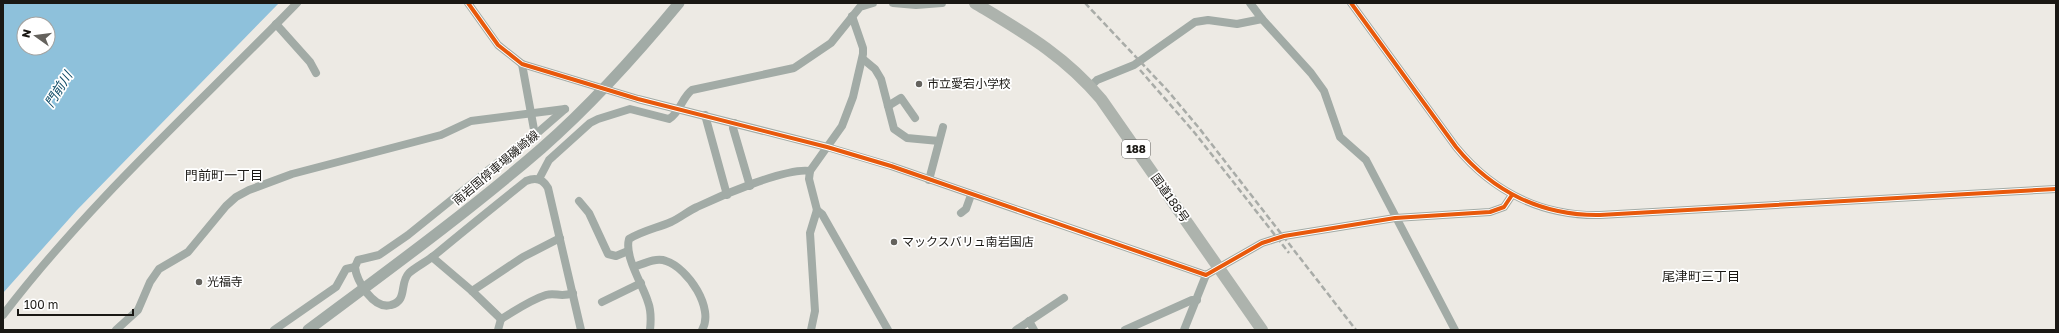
<svg xmlns="http://www.w3.org/2000/svg" width="2059" height="333" font-family="'Golos Text','Noto Sans JP',sans-serif">
<style>
.water{fill:#8ec1db;fill-rule:evenodd}
.lines{fill:none;stroke-linecap:round;stroke-linejoin:round}
.minor{stroke:#a2aba6;stroke-width:8}
.major{stroke:#a2aba6;stroke-width:11}
.highway{stroke:#adb3ad;stroke-width:12}
.rail{stroke:#a9aca8;stroke-width:2.5;stroke-dasharray:6 3;stroke-linecap:butt}
.cycleway-casing{stroke:#fff;stroke-width:6}
.cycleway{stroke:#e8590c;stroke-width:4}
.poi-dot{fill:#64625d;stroke:#fff;stroke-width:1.5}
.labels{text-anchor:middle;stroke-width:3.5;stroke-linejoin:round;paint-order:stroke}
.shield{fill:#fff;stroke:#5f5d5a;stroke-width:1}
.shield-label{font-size:11px;font-weight:bold;fill:#1a1814}
.poi-label{font-size:12px;fill:#1a1814;stroke:#fff;text-anchor:start}
.street-label{font-size:12px;fill:#1a1814;stroke:#fff}
.water-label{font-size:13px;font-style:italic;fill:#0f4b66;stroke:#fff}
.neighbourhood-label{font-size:13px;fill:#1a1814;stroke:#fff}
</style>
<rect width="100%" height="100%" fill="#edeae4"/>
<path class="water" d="M3 3H279L77 210 3 293ZM24 24H48V48H24Z"/>
<g class="lines">
<g class="minor">
<polyline points="468,3 498,45 522,64 638,99 827,147 891,166 1206,275 1262,243 1284,236 1395,218 1490,212 1504,207 1512,195"/>
<polyline points="893,3 916,5 942,3"/>
<polyline points="1250,3 1262,19 1311,73 1324,91 1340,137 1366,160 1455,330"/>
<path d="M1351 3 1456 147C1493 192 1542 216 1600 215L2056 189"/>
<polyline points="276,24 310,62 316,73"/>
<polyline points="863,59 875,69 881,79 894,129 907,138 939,141"/>
<polyline points="522,64 535,135"/>
<polyline points="1091,86 1097,80 1134,65 1195,22 1208,20 1237,24 1262,19"/>
<polyline points="888,106 901,98 915,118"/>
<path d="M565 109 535 135 527 139 408 235 379 255 358 260 355 267C356 281 374 310 391 305 408 301 399 283 409 273 417 266 428 261 436 254 466 229 496 205 526 181 536 177 543 179 548 188L581 330"/>
<polyline points="705,115 727,195"/>
<polyline points="734,123 733,128 750,186"/>
<path d="M539 179 549 160 590 123 598 119 630 109 669 119C680 113 682 97 692 90L794 68 831 43 860 7 873 3"/>
<polyline points="929,180 943,127"/>
<polyline points="579,201 589,213 608,254 616,256 628,251"/>
<polyline points="817,210 822,214 888,330"/>
<polyline points="961,213 966,209 971,195"/>
<polyline points="432,257 472,291 501,319"/>
<path d="M634 267C643 264 656 257 666 261 688 268 715 309 702 330"/>
<polyline points="472,291 523,257 560,238"/>
<polyline points="602,302 641,283"/>
<path d="M3 315C90 201 198 105 297 3"/>
<path d="M501 319C515 311 530 300 546 295 556 292 560 298 573 293"/>
<polyline points="1029,321 1034,330"/>
<polyline points="116,330 138,310 150,282 159,269 188,252 226,206 236,197 249,190 292,174 441,135 471,121 565,109"/>
<polyline points="274,330 336,287 346,269 355,267"/>
<polyline points="498,330 501,319"/>
<path d="M650 330C651 321 651 310 648 302 643 285 624 257 629 239 642 231 657 228 671 222 680 218 688 211 697 207 720 196 787 167 810 171"/>
<polyline points="811,330 815,311 810,233 817,210 809,179 810,171 842,126 853,97 863,54 863,48 852,16"/>
<polyline points="1016,330 1064,298"/>
<polyline points="1125,330 1192,300 1197,300"/>
<polyline points="1184,330 1206,275"/>
</g>
<path class="major" d="M308 330C387 271 467 213 542 148 592 104 637 54 679 3"/>
<path class="highway" d="M975 3C1023 32 1064 55 1101 99L1262 330"/>
<g class="rail">
<polyline points="1085,3 1168,91 1199,128 1356,330"/>
<polyline points="1140,70 1194,132 1289,253"/>
</g>
<g class="cycleway-casing">
<g id="cycleway">
<polyline points="468,3 498,45 522,64 638,99 827,147 891,166 1206,275 1262,243 1284,236 1395,218 1490,212 1504,207 1512,195"/>
<path d="M1351 3 1456 147C1493 192 1542 216 1600 215L2056 189"/>
</g>
</g>
<use href="#cycleway" class="cycleway"/>
</g>
<g class="poi-dot">
<circle cx="919" cy="84" r="4"/>
<circle cx="894" cy="242" r="4"/>
<circle cx="199" cy="282" r="4"/>
</g>
<g class="labels">
<rect class="shield" x="1122" y="140" width="28" height="18" rx="3"/>
<g class="shield-label">
<text x="1136" y="153">188</text>
</g>
<g class="poi-label">
<text x="927" y="88">市立愛宕小学校</text>
<text x="902" y="246">マックスバリュ南岩国店</text>
<text x="207" y="286">光福寺</text>
</g>
<g class="street-label">
<text transform="translate(496 168) rotate(-40)" y="4">南岩国停車場磯崎線</text>
<text transform="translate(1170 198) rotate(55)" y="4">国道188号</text>
</g>
<g class="water-label">
<text transform="translate(58 89) rotate(-58)" y="5">門前川</text>
</g>
<g class="neighbourhood-label">
<text x="224" y="180">門前町一丁目</text>
<text x="1701" y="281">尾津町三丁目</text>
</g>
</g>
<rect width="2059" height="333" fill="none" stroke="#1a1814" stroke-width="8"/>
<g transform="translate(36 36) rotate(284)"><circle r="19" fill="#ffffff" stroke="#a3a3a1"/>
<path d="M0-3L7 15L0 10L-7 15Z" fill="#64625d"/>
<text y="-6" font-size="11" font-weight="bold" text-anchor="middle" fill="#1a1814">N</text>
</g>
<path d="M18 309v6h115v-6" fill="none" stroke="#1a1814" stroke-width="2"/>
<text x="24" y="309" font-size="12" fill="#1a1814" stroke="#ffffff" stroke-width="3" paint-order="stroke">100 m</text>
</svg>
